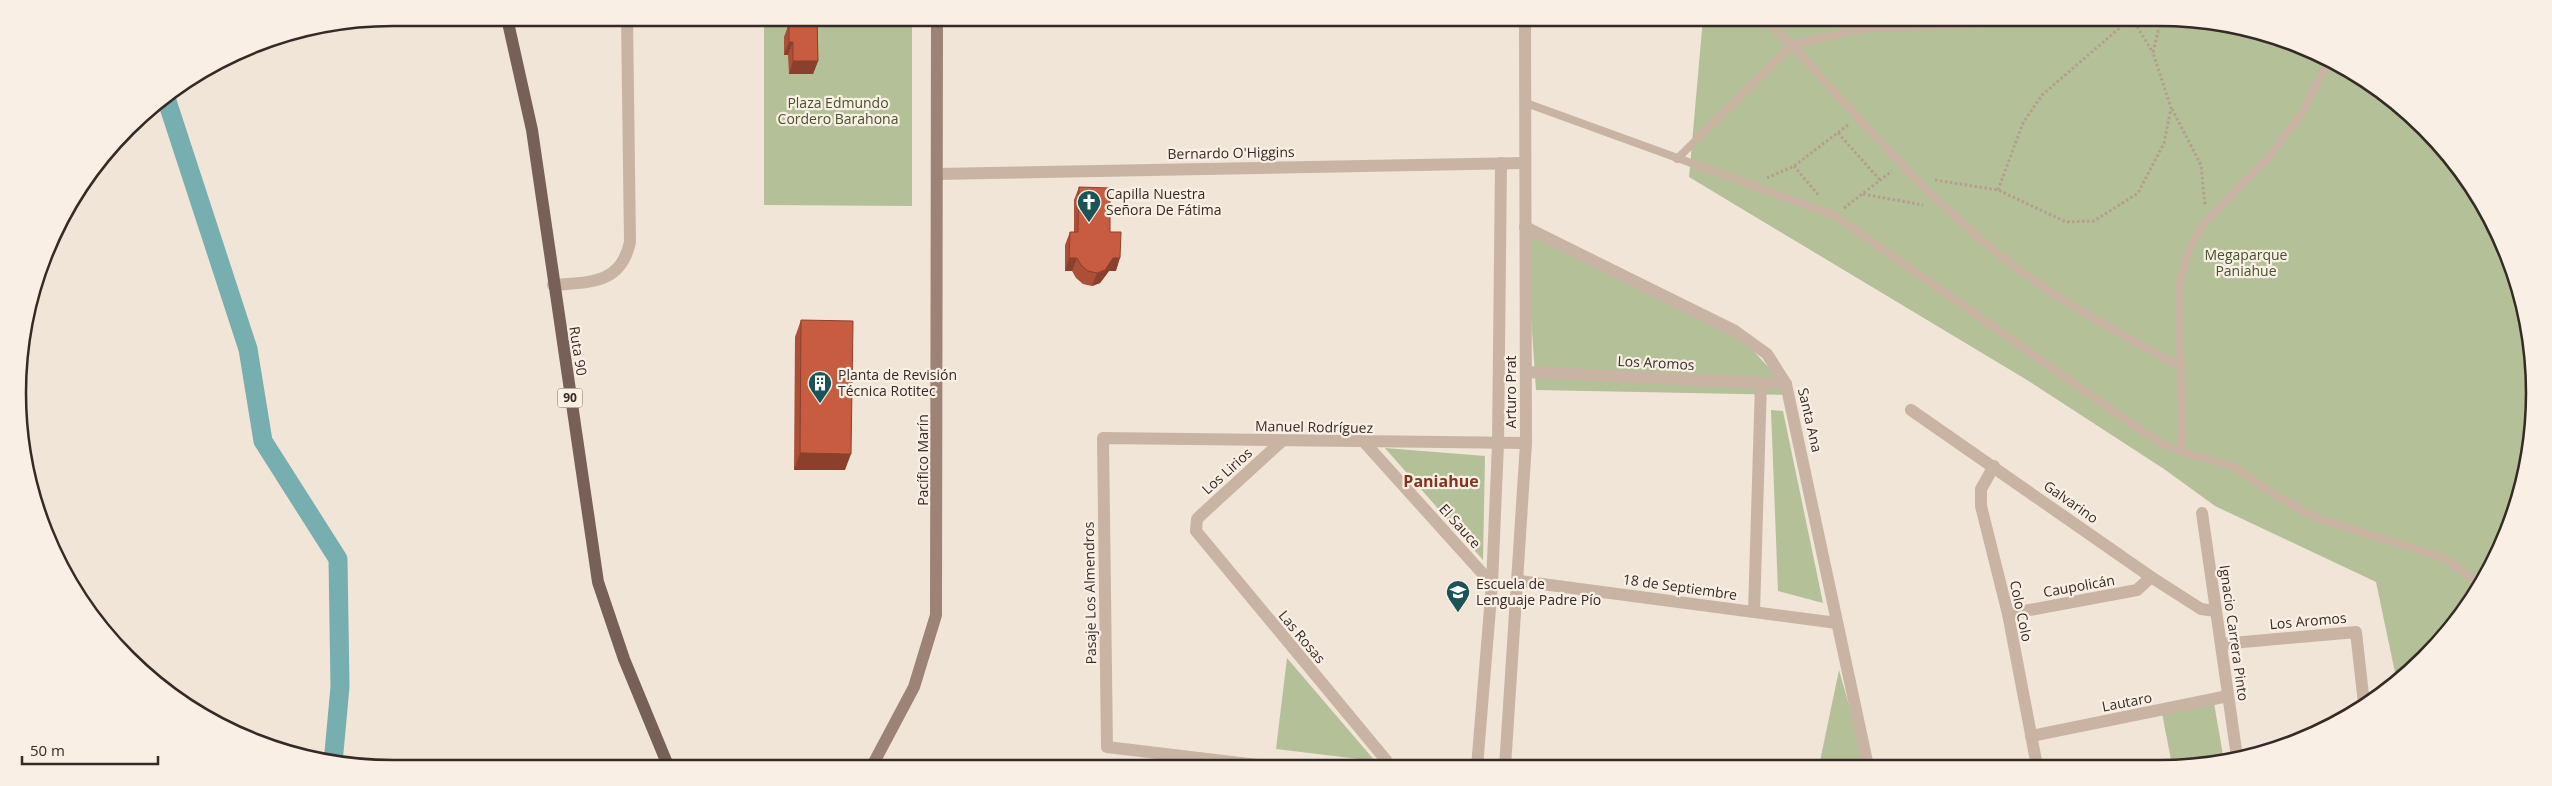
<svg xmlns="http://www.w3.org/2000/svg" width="2552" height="786" font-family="'Open Sans',sans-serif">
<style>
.green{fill:#b4c098}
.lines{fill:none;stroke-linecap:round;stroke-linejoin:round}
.canal{stroke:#77aeaf;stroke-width:19}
.path{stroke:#b59e8f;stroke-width:3;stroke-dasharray:2.5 2.5;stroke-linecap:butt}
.lane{stroke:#c9b4a4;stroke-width:8}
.street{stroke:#c9b4a4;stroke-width:12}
.secondary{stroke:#9d8376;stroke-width:12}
.primary{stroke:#776057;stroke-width:12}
.wall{fill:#ab4f37}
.shaded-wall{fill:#8b402d}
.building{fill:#c75c40;stroke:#8b402d}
.labels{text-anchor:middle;stroke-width:4.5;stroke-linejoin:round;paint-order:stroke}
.shield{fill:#f9efe4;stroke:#70655f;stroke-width:1}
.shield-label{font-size:12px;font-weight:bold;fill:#352a26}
.park-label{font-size:14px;fill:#45532a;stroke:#f9efe4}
.street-label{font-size:14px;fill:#352a26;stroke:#f9efe4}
.poi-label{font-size:14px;fill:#352a26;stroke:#f9efe4;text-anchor:start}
.quarter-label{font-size:16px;font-weight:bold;fill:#84331e;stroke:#f9efe4}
.rim{fill:none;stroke:#352a26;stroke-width:2.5}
</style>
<rect width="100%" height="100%" fill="#f1e5d8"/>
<g class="green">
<polygon points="764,18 912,18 912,206 764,205"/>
<polygon points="1703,18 2159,18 2233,25 2303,46 2368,81 2425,128 2471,185 2506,250 2527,320 2534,393 2527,467 2484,580 2407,675 2397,682 2376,582 2215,506 2164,469 2027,380 1689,177"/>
<polygon points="1525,227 1735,331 1794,395 1536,390"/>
<polygon points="1771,410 1783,411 1823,603 1778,591"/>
<polygon points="1385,448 1485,456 1483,560"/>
<polygon points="1287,658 1375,761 1276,749"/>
<polygon points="1839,670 1866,766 1819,766"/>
<polygon points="2214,703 2224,761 2208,765 2172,765 2162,713"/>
</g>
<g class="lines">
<polyline class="canal" points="166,98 248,349 263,441 338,559 340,687 333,763"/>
<g class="path">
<polyline points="2132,18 2153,53"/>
<polyline points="2172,109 2201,165 2205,205"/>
<polyline points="1838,133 1880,180"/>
<polyline points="1794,166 1819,196"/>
<polyline points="1767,178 1794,166 1849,124"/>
<polyline points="1935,180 1998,190 2066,222 2094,221 2138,193 2164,143 2171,108 2153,53 2161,18"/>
<polyline points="1998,190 2023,123 2042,95 2131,18"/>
<polyline points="1863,194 1923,205"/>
<polyline points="1844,208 1892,171"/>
</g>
<g class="lane">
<path d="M2094 18 1861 29 1792 45C1860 120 1926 197 2006 260 2060 302 2121 334 2181 367"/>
<polyline points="1526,103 1834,215 2126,420 2161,443 2182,452 2179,285 2189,250 2204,223 2267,159 2302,113 2329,60"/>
<polyline points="1677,159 1792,45 1763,18"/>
<polyline points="2182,452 2233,466 2275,495 2314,517 2446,559 2481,585"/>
</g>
<g class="street">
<polyline points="938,174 1524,163"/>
<polyline points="1525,227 1735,331 1767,354 1786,384 1868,766"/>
<path d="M553 285C589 282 621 285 630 242L627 18"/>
<polyline points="1526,372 1786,384"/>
<polyline points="1911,410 2151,577 2201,609 2216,611"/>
<polyline points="1282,441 1201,515 1197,519 1196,531 1386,760 1388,767"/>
<polyline points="1365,443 1492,584"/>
<polyline points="1994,466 1981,489 1981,506 2008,614 2037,766"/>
<polyline points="2202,513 2237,757"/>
<polyline points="1519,581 1837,623"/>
<polyline points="1754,612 1761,383"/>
<polyline points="2008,614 2137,590 2151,577"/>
<polyline points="2221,644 2356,632 2364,704"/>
<polyline points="2031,736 2228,696"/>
<polyline points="1274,767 1107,747 1103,438 1526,443"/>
<polyline points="1477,767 1492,584 1498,444 1501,163"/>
<polyline points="1505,767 1526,443 1525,18"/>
</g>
<polyline class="secondary" points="871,768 914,687 936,615 937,18"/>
<polyline class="primary" points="507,18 532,130 598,582 624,659 669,768"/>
</g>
<g class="wall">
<polygon points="788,18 817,18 818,61 813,74 789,74 788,55 784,55 784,37 788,26"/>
<polygon points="1079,187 1110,232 1116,271 1109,271 1100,283 1092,286 1083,284 1076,278 1072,271 1065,271 1065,245 1070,232 1074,232 1074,200"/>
<polygon points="801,320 845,470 794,470 795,337"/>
</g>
<g class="shaded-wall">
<polygon points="789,42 793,42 788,55 784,55"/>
<polygon points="793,61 818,61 813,74 789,74"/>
<polygon points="1069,258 1077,258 1072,271 1065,271"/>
<polygon points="1113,258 1120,258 1116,271 1109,271 1100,283 1092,286 1097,273"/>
<polygon points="800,453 851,454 845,470 794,470"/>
</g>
<g class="building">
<polygon points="793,18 817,18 818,61 793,61 793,42 789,42 789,24 793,24"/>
<polygon points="1079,187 1110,188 1110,232 1121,232 1120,258 1113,258 1105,270 1097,273 1088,271 1081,265 1077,258 1069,258 1070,232 1078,232"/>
<polygon points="801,320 853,321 851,454 800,453"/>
</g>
<defs>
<g id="church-pin" transform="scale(1.25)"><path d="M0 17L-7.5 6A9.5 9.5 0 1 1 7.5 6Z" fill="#1b5456" stroke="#f9efe4"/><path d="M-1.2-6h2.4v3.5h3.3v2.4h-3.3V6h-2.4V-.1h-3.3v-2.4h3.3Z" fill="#fff"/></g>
<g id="building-pin" transform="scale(1.25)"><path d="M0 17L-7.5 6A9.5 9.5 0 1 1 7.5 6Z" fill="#1b5456" stroke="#f9efe4"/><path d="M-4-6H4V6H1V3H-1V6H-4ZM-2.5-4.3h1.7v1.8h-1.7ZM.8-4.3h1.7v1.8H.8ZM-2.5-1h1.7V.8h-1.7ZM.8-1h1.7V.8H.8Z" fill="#fff"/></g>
<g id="school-pin" transform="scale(1.25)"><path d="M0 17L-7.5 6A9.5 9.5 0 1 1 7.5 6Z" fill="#1b5456" stroke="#f9efe4"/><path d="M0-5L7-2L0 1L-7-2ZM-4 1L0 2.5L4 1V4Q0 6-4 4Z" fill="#fff"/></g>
</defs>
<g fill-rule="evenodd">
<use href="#church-pin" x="1089" y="202"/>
<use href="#building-pin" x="820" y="383"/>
<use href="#school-pin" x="1458" y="592"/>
</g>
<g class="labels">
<rect class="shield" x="557.5" y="388.5" width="25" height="19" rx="4"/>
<g class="shield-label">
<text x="570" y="402">90</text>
</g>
<g class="park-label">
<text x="838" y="108">Plaza Edmundo<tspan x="838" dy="16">Cordero Barahona</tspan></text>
<text x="2246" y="260">Megaparque<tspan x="2246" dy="16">Paniahue</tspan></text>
</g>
<g class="street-label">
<text transform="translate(1231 153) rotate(-1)" y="5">Bernardo O'Higgins</text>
<text transform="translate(578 351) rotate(81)" y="5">Ruta 90</text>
<text transform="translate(1656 363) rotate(3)" y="5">Los Aromos</text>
<text transform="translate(1511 392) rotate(-90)" y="5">Arturo Prat</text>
<text transform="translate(1810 420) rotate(77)" y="5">Santa Ana</text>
<text transform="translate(1314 427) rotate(1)" y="5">Manuel Rodríguez</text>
<text transform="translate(923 460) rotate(-90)" y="5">Pacífico Marín</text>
<text transform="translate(1227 471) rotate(-42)" y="5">Los Lirios</text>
<text transform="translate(2071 502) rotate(35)" y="5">Galvarino</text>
<text transform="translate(1460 526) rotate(48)" y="5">El Sauce</text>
<text transform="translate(2079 586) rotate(-10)" y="5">Caupolicán</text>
<text transform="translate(1680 587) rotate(8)" y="5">18 de Septiembre</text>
<text transform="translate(1090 593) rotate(-91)" y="5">Pasaje Los Almendros</text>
<text transform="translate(2021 611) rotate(78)" y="5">Colo Colo</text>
<text transform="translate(2308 621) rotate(-5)" y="5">Los Aromos</text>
<text transform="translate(2234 633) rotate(82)" y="5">Ignacio Carrera Pinto</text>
<text transform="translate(1302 637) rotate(50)" y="5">Las Rosas</text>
<text transform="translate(2127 702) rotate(-11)" y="5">Lautaro</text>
</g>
<g class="poi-label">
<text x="1106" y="199">Capilla Nuestra<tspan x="1106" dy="16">Señora De Fátima</tspan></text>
<text x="838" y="380">Planta de Revisión<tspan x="838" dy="16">Técnica Rotitec</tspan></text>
<text x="1476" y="589">Escuela de<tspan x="1476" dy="16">Lenguaje Padre Pío</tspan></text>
</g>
<g class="quarter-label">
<text x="1441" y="487">Paniahue</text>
</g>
</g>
<path d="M0 0H2552V786H0ZM393 26H2159A367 367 0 0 1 2526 393V393A367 367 0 0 1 2159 760H393A367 367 0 0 1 26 393V393A367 367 0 0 1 393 26Z" fill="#f9efe4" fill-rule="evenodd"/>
<path class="rim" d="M393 26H2159A367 367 0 0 1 2526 393V393A367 367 0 0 1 2159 760H393A367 367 0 0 1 26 393V393A367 367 0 0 1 393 26Z"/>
<path d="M22 756v8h136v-8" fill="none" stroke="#352a26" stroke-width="2.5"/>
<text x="30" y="756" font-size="15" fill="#352a26" stroke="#f9efe4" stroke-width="4" paint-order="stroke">50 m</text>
</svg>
